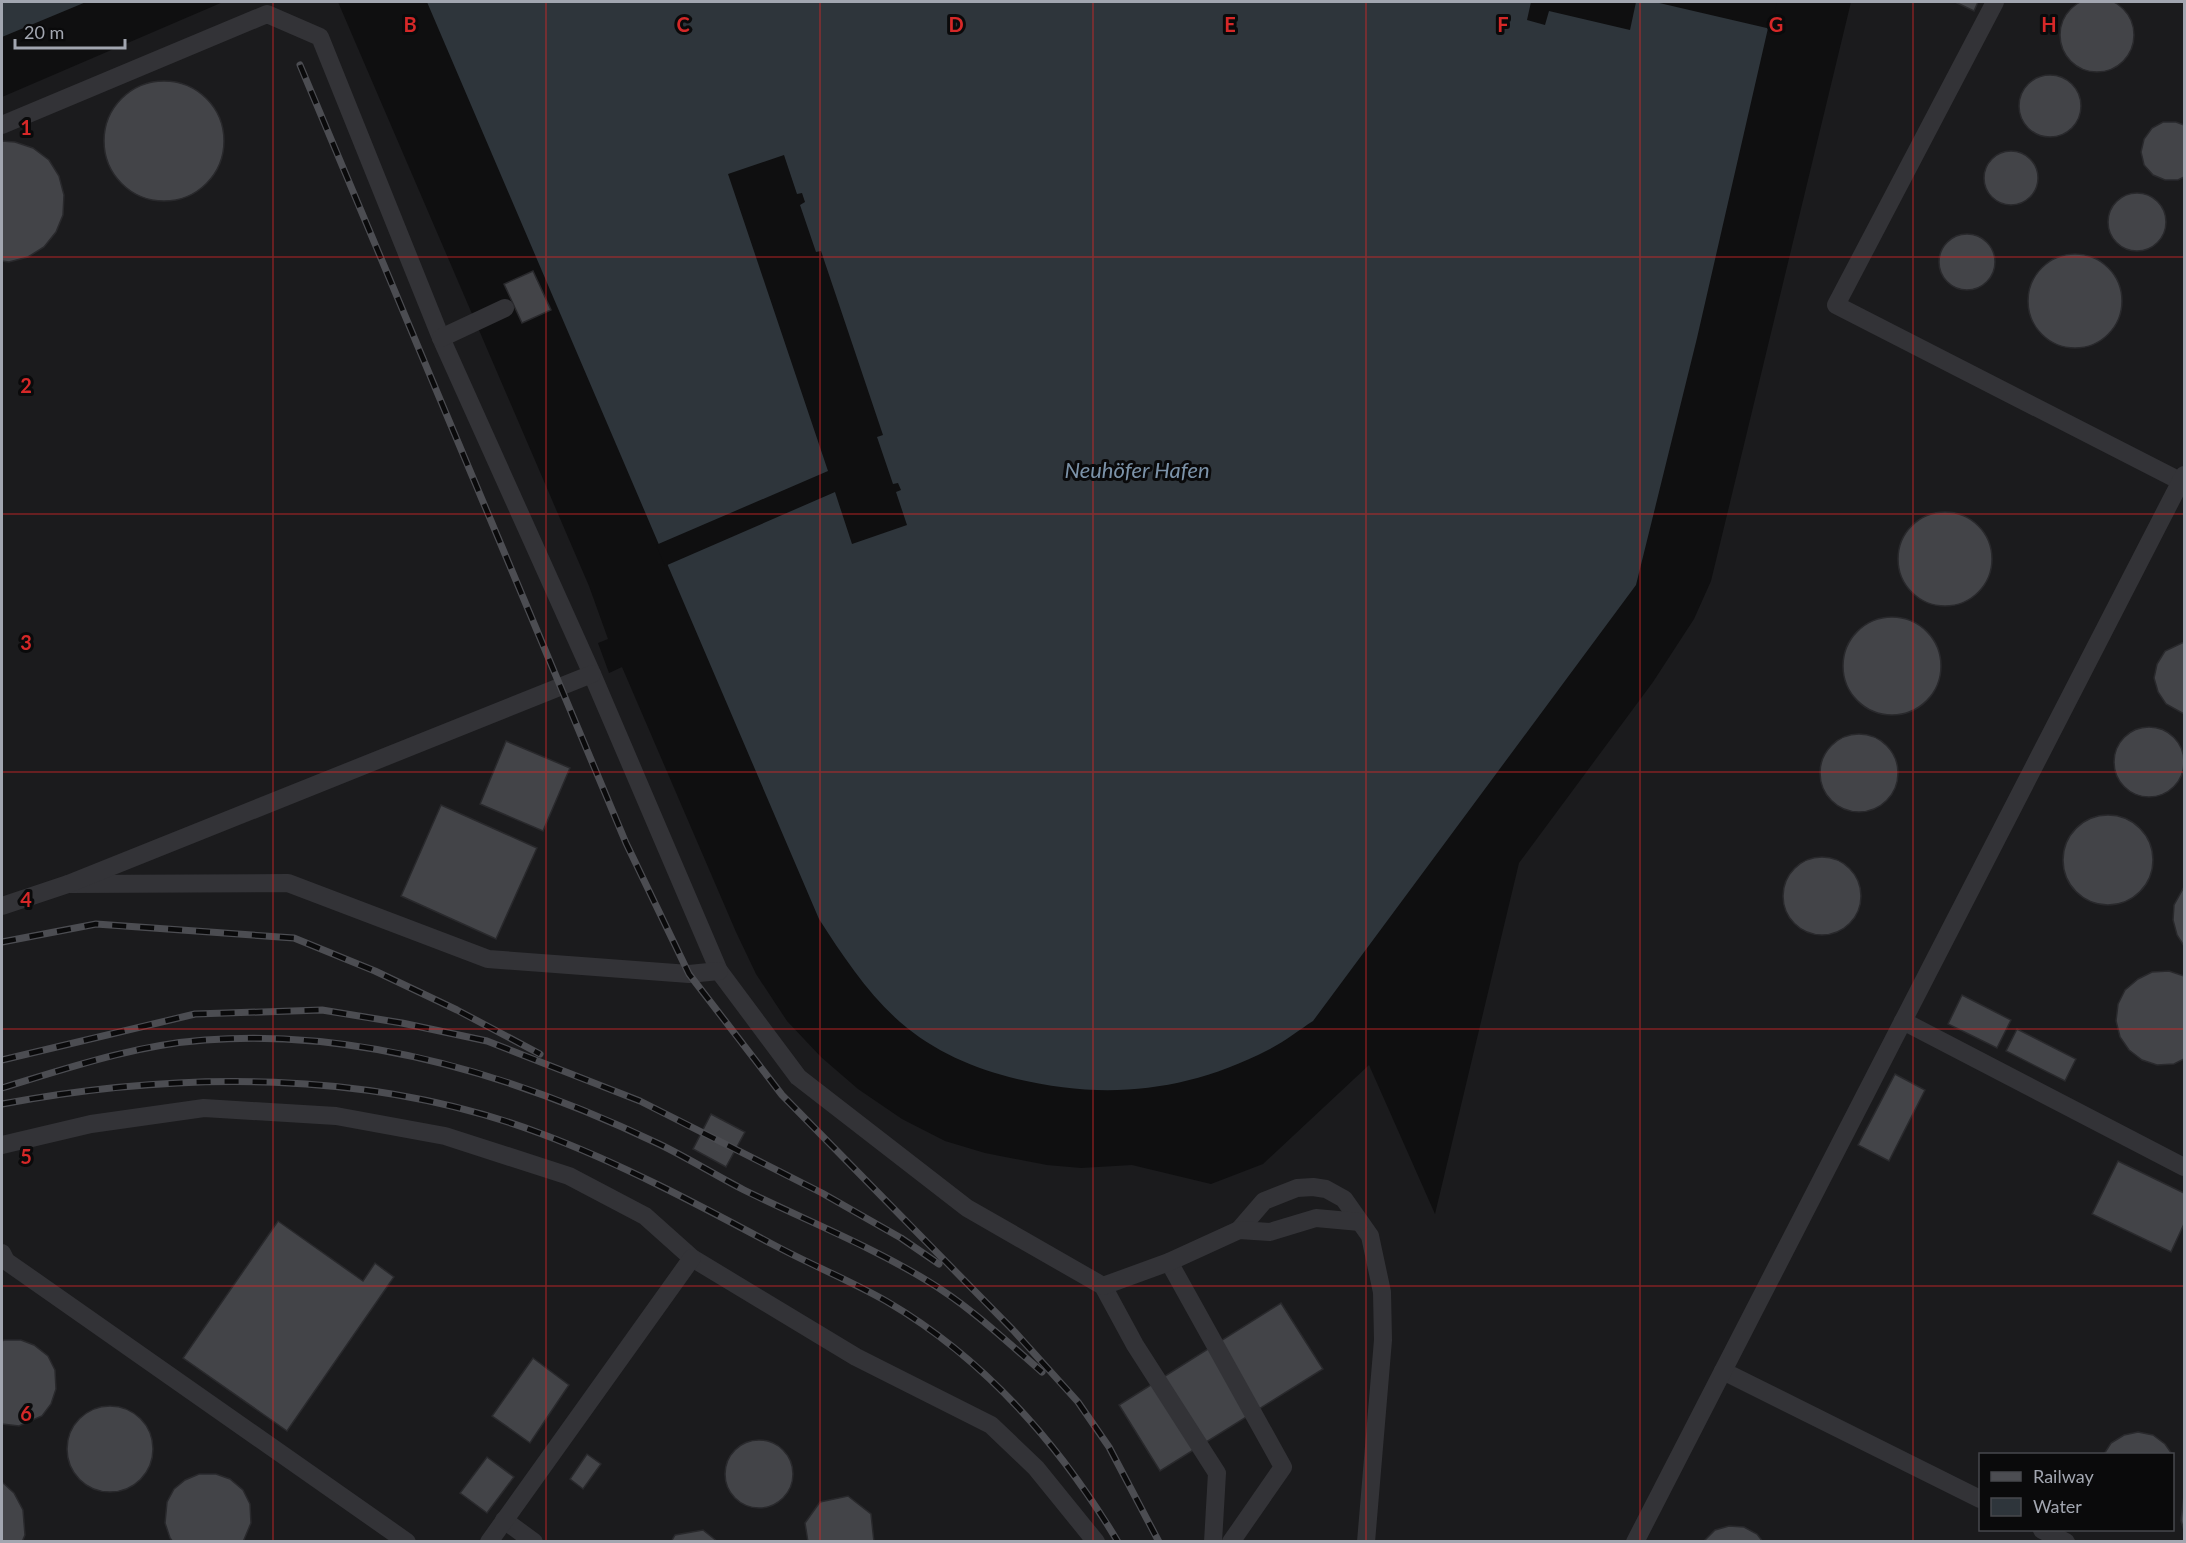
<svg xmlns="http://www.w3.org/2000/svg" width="2186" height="1543" font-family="Lato,sans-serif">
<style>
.built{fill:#1b1b1d;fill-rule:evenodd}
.water{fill:#2e353b}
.pier{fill:#0f0f10}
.building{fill:#434448;stroke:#29292c;stroke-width:1.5}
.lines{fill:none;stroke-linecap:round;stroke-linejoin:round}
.lane{stroke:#333337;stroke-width:18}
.rail-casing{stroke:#4c4d52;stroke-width:7}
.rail{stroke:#0a0a0b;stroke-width:4.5;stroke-dasharray:14;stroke-linecap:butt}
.grid{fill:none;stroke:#d62828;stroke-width:1.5;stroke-opacity:0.55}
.labels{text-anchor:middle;stroke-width:6;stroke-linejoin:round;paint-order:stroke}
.water-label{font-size:22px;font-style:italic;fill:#7b92a8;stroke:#0a0a0b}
.grid-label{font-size:20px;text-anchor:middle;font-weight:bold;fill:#d62828;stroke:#0a0a0b;stroke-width:6;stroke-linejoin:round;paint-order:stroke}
</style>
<rect width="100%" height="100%" fill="#0f0f10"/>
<path class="built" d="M223 2H338L589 586 608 639 598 643 609 673 622 667 736 932 756 974 787 1021 821 1057 858 1089 902 1119 945 1141 985 1153 1047 1165 1081 1168 1132 1165 1211 1184 1263 1164 1369 1065 1435 1214 1519 863 1653 682 1694 619 1711 581 1851 2H2184V1541H2V97ZM1980 1454H2172V1530H1980Z"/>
<g class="water">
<polygon points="2,2 86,2 2,37"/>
<path d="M427 2H1774L1697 338 1636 585 1313 1021C1299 1030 1284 1042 1268 1050 1186 1092 1105 1100 1017 1079 975 1069 933 1051 900 1022 867 993 843 956 819 919Z"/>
</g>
<g class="pier">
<polygon points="1531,2 1636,2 1630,30 1549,11 1545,25 1527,20"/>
<polygon points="1655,2 1777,2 1771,29"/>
<polygon points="784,155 797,194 802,193 805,202 800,205 816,252 821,251 883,435 877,437 893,484 898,483 901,490 896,492 907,525 852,544 835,492 665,566 656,545 828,471 728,174"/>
</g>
<g class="building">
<circle cx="2097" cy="35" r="37"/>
<polygon points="1955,2 1978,2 1974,11"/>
<circle cx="2050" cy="106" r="31"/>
<circle cx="164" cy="141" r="60"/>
<polygon points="2163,122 2176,122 2184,125 2184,177 2178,180 2165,180 2153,175 2144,165 2141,152 2144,139 2152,128"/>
<polygon points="2,141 15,142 33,148 49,160 59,176 64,195 63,215 56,232 44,247 28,257 9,262 2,261"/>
<circle cx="2011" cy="178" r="27"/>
<circle cx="2137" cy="222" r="29"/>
<circle cx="1967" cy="262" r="28"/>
<circle cx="2075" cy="301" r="47"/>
<polygon points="533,271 551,310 522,323 504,284"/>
<circle cx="1945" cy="559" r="47"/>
<circle cx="1892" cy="666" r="49"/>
<polygon points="2184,642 2184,714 2166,704 2158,692 2154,678 2157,664 2165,651"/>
<circle cx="2149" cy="762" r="35"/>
<circle cx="1859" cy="773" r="39"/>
<polygon points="506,741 570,768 543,831 480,804"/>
<polygon points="441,805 537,848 496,939 401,896"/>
<circle cx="2108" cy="860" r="45"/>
<circle cx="1822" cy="896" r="39"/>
<polygon points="2184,887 2184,946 2177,935 2173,920 2174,905"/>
<polygon points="2169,971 2184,976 2184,1059 2174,1064 2157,1065 2142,1060 2129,1050 2120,1037 2116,1021 2118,1004 2125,990 2138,979 2152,972"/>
<polygon points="1962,995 2011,1020 1997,1048 1948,1024"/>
<polygon points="2017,1029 2076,1059 2065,1081 2006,1051"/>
<polygon points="1895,1074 1925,1090 1889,1161 1858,1145"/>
<polygon points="711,1114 745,1132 726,1167 693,1149"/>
<polygon points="2118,1161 2184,1193 2184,1224 2171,1252 2092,1214"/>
<polygon points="278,1221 363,1281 375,1263 394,1277 287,1431 183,1358"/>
<polygon points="1281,1303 1323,1369 1160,1471 1119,1405"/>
<polygon points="4,1340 21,1340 34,1345 48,1356 55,1370 56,1389 51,1404 42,1416 19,1426 2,1424 2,1341"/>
<polygon points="533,1358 569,1385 530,1443 492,1416"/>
<circle cx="110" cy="1449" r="43"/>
<polygon points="2138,1432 2153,1435 2165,1444 2172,1454 2104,1454 2111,1443 2124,1435"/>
<circle cx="759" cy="1474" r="34"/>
<polygon points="587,1454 601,1464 583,1489 570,1479"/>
<polygon points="487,1457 514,1477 487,1513 460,1493"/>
<polygon points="199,1474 216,1474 230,1479 243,1490 250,1504 251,1523 243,1542 173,1542 170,1538 165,1523 167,1502 174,1489 185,1480"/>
<polygon points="2,1482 14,1493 23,1510 25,1535 22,1542 2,1542"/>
<polygon points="2184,1495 2184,1530 2181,1521"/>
<polygon points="848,1496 871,1514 874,1542 808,1542 805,1523 820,1502"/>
<polygon points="1729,1526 1744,1527 1757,1534 1763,1542 1703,1542 1715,1530"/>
<polygon points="703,1530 718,1542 671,1542 675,1535"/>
</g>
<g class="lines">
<g class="lane">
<polyline points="1995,2 1836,305 2184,483"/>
<polyline points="2,125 267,14 320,37 441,338 592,674 719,971 798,1077 967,1208 1103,1286 1135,1345 1217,1473 1213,1542"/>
<polyline points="441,338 505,308"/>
<polyline points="68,884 288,883 488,959 689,974 719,971"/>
<polyline points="2,906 68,884 592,674"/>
<polyline points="1903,1021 2184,1167"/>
<polyline points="2,1145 91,1124 204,1108 336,1116 445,1136 569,1176 645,1216 692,1258 856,1357 991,1425 1036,1468 1096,1542"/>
<polyline points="1239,1230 1264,1201 1297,1188 1313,1187 1326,1189 1344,1199 1370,1236 1382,1292 1383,1340 1366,1542"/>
<polyline points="2,1253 6,1261 407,1542"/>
<polyline points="1169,1262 1283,1467 1231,1542"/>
<polyline points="1103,1286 1169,1262 1239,1230 1270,1232 1316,1218 1360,1222"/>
<polyline points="1723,1371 1980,1499"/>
<polyline points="504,1520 534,1542"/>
<polyline points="2042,1530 2066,1542"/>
<polyline points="489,1542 692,1258"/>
<polyline points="1635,1542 2184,475"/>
</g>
<g class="rail-casing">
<g id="rail">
<polyline points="300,65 626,843 689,974 782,1095 1013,1330 1078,1402 1109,1447 1159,1542"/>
<polyline points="2,942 96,924 294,938 375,971 457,1010 540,1054"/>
<polyline points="2,1060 195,1014 322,1010 402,1023 487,1041 640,1101 822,1193 901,1238 939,1264"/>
<path d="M2 1088C68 1068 135 1045 205 1040 362 1028 519 1077 659 1144 688 1158 715 1175 744 1190 805 1220 868 1245 926 1280 968 1305 1005 1340 1042 1372"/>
<path d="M2 1104C179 1071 371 1069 542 1134 622 1164 697 1204 772 1244 809 1264 849 1280 886 1301 984 1358 1060 1445 1118 1542"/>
</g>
</g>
<use href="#rail" class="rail"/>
</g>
<path class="grid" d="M273 2V1542M546 2V1542M820 2V1542M1093 2V1542M1366 2V1542M1640 2V1542M1913 2V1542M2 257H2184M2 514H2184M2 772H2184M2 1029H2184M2 1286H2184"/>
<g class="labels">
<g class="water-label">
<text x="1137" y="478">Neuhöfer Hafen</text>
</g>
</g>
<g class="grid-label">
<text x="410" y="32">B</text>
<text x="683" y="32">C</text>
<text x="956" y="32">D</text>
<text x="1230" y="32">E</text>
<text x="1503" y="32">F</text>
<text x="1776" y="32">G</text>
<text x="2049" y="32">H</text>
<text x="26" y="135">1</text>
<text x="26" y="393">2</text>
<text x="26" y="650">3</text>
<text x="26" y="907">4</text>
<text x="26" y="1164">5</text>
<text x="26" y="1421">6</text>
</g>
<rect width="2186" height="1543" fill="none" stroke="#a2a6b0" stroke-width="6"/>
<rect x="1979" y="1453" width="195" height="78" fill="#0a0a0b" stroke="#47484d" stroke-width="1.5"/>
<rect x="1991" y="1472" width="30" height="9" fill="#4c4d52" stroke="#47484d" stroke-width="1.5"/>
<text x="2033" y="1483" font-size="18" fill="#a2a6b0">Railway</text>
<rect x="1991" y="1498" width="30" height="18" fill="#2e353b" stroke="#47484d" stroke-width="1.5"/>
<text x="2033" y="1513" font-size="18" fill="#a2a6b0">Water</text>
<path d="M15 39v9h110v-9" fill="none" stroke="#a2a6b0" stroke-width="3"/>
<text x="24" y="39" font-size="18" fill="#a2a6b0" stroke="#0a0a0b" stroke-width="4.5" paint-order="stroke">20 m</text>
</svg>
